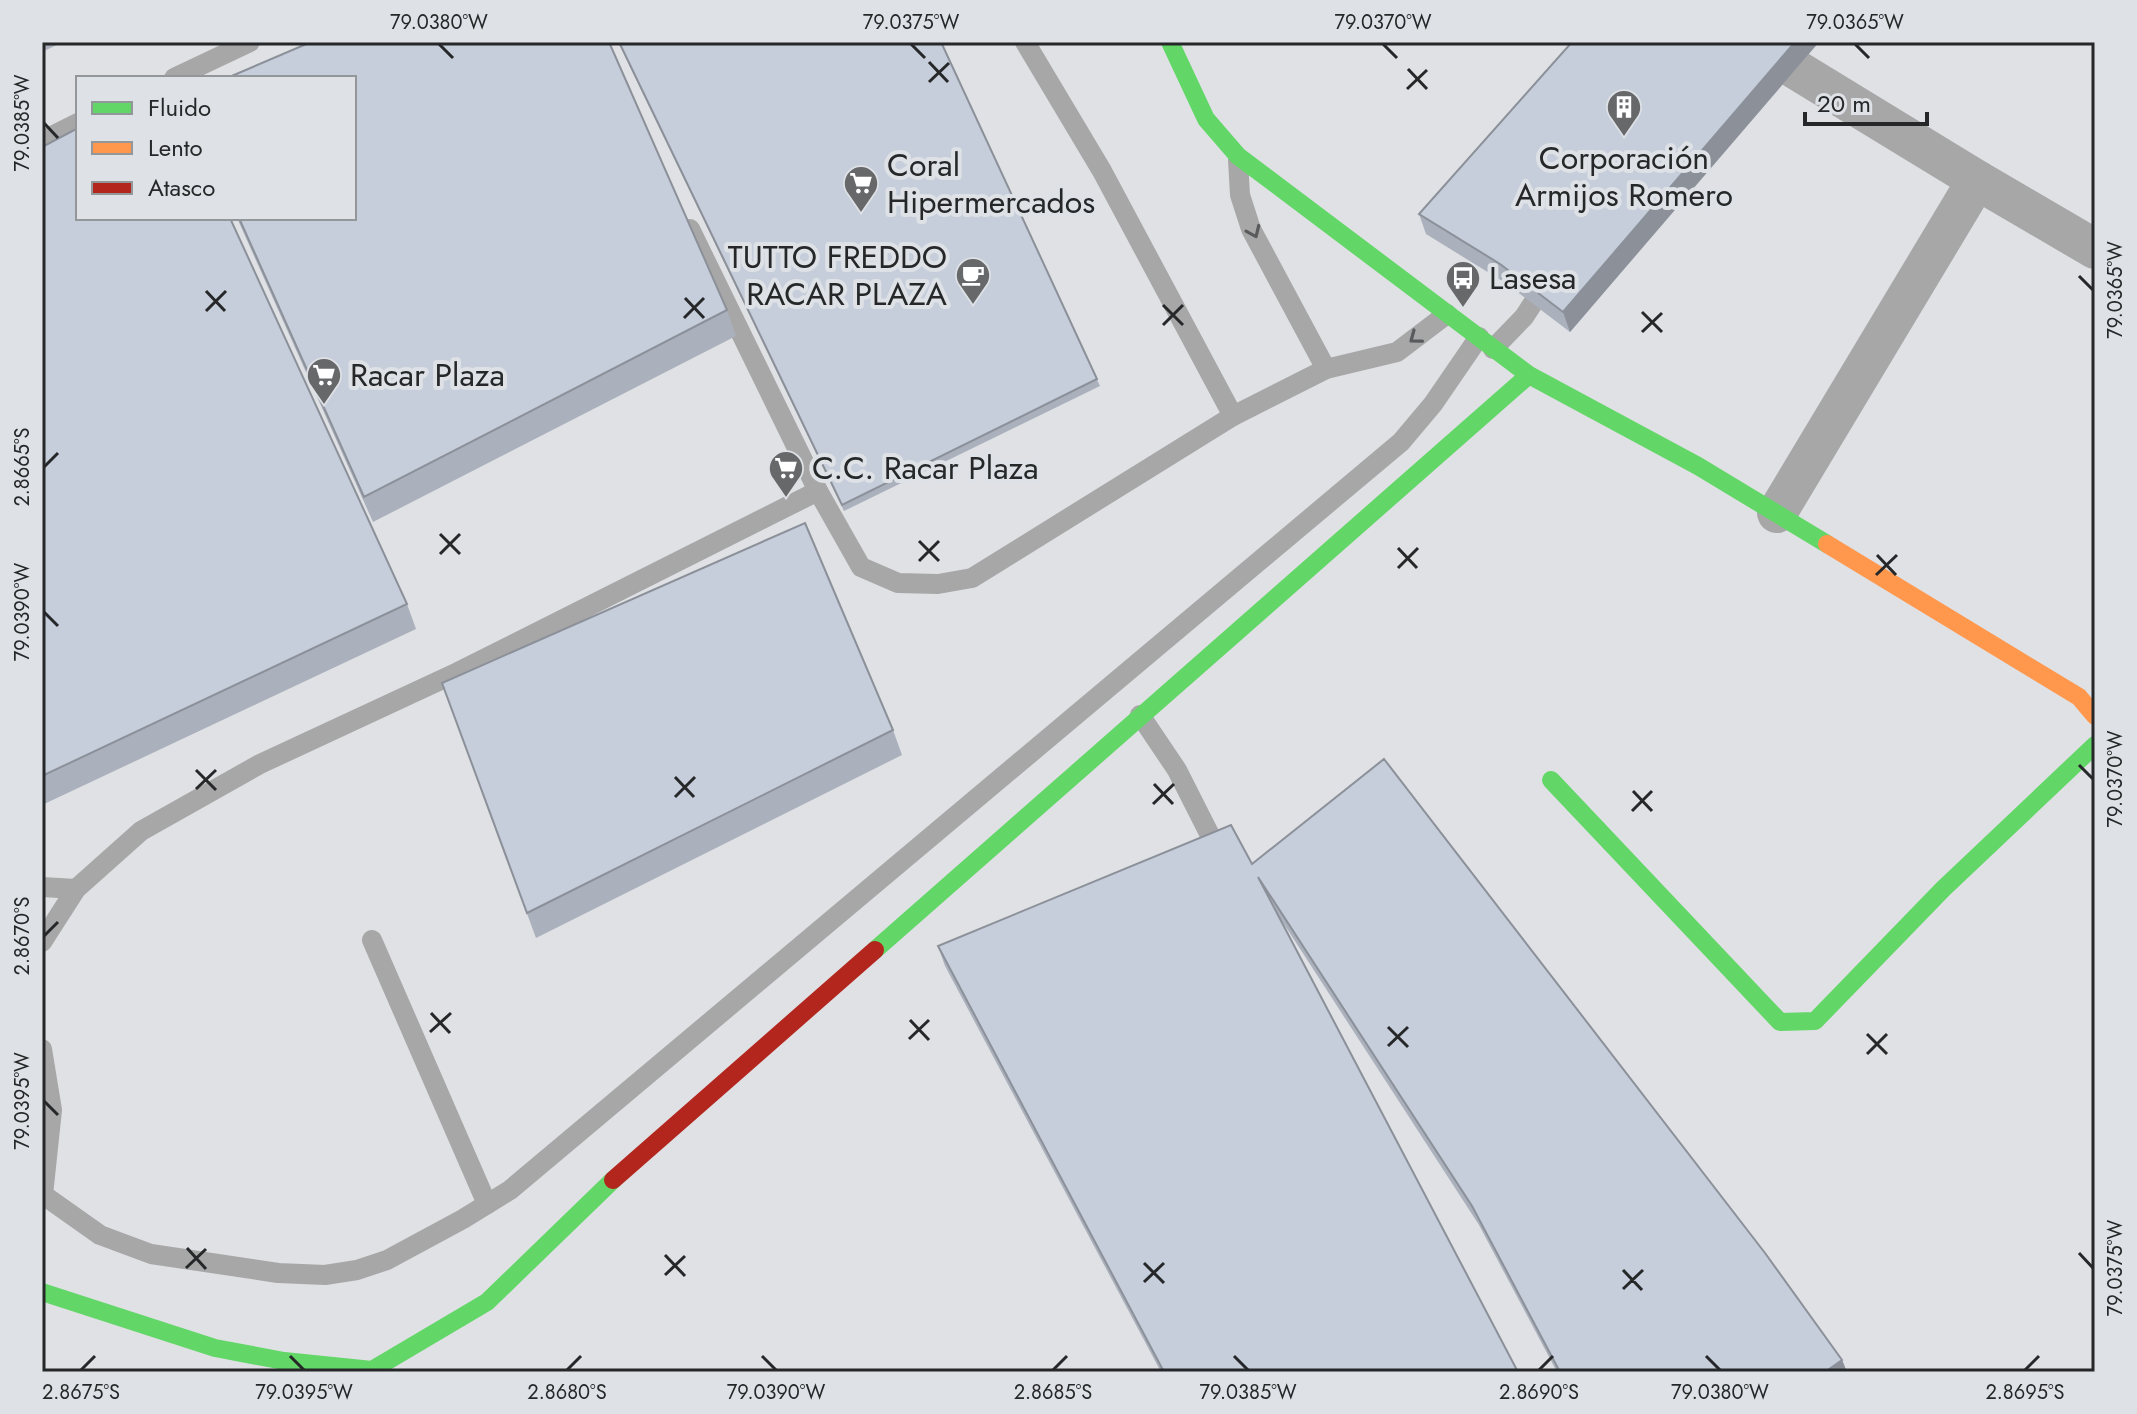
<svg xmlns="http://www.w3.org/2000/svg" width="2137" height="1414" font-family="Jost,sans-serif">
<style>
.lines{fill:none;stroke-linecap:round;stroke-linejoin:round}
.lane{stroke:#a8a7a8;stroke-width:20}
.street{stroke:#a8a7a8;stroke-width:40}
.fast{stroke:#63d668;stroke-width:18}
.slow{stroke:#ff974d;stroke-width:18}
.jam{stroke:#b3261e;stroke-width:18}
.wall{fill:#aab1bc}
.shaded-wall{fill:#8b9099}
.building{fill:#c6cedb;stroke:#8b9099;stroke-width:2}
.oneway{stroke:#595a5b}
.ticks{fill:none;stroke:#252728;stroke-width:3}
.labels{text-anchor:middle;stroke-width:8;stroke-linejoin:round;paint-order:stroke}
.poi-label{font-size:32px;fill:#252728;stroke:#dee1e5;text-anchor:start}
.neatline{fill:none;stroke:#252728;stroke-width:3}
.ticks-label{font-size:20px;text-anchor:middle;fill:#252728}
</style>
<rect width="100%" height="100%" fill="#dfe1e4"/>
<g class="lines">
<g class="lane">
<polyline points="1025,42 1102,171 1233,416"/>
<polyline points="174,78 250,42"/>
<polyline points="42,141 78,123"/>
<polyline points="1238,160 1240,195 1251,229 1326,369"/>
<polyline points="690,229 818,491 861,567 898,583 938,584 972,578 1233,416 1326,369 1397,352 1447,314"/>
<polyline points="1493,349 1524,317 1548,280"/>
<polyline points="1140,715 1177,770 1221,857"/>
<polyline points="42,887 76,889"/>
<polyline points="372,940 487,1204"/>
<polyline points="42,942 76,889 141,831 260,764 458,672 818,491"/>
<polyline points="42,1049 52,1110 43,1195"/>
<polyline points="42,1194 100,1235 151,1254 278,1273 325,1275 357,1270 387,1260 463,1219 510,1190 1401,442 1433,404 1479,337"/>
</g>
<g class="street">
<polyline points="1977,180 2095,249"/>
<polyline points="1777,513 1977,180 1787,64"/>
</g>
<g class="fast">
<polyline points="1170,42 1206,119 1238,156 1529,375 1698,466 1827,544"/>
<polyline points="1551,780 1780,1022 1815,1021 1943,889 2095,745"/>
<polyline points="875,950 1529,375"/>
<polyline points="42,1292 215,1348 284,1361 372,1370 487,1302 613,1180"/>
</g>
<polyline class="slow" points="1827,544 2079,697 2095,716"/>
<polyline class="jam" points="613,1180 875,950"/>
</g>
<g class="wall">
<polygon points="42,42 63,42 42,52"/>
<polygon points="618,42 941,42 1100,386 844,511"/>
<polygon points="1572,42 1819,42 1570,332 1507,284 1426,234 1419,214"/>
<polygon points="42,147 407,604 416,629 42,805"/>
<polygon points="237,218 354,218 727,310 736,336 373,522"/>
<polygon points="442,683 893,730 902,755 536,938"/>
<polygon points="1252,864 1842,1360 1847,1372 1557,1372 1479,1225 1282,921 1518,1372 1161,1372 945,966 938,946"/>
</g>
<g class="shaded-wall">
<polygon points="1795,42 1819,42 1570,332 1563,312"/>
<polygon points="1842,1360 1847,1372 1825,1372"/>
</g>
<g class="building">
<polygon points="311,42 609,42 727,310 364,497 239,218 354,218 354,78 227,78"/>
<polygon points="619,42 941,42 1097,379 842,505"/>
<polygon points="1572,42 1795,42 1563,312 1500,264 1419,214"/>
<polygon points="78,128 78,218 230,218 407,604 42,776 42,147"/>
<polygon points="805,523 893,730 527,913 442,683"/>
<polygon points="1384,759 1765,1253 1842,1360 1825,1372 1560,1372 1472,1206 1258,877 1518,1372 1164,1372 938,946 1231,825 1252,864"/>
</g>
<defs><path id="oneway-chevron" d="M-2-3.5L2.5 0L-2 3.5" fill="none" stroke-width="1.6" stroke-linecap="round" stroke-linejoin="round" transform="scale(2)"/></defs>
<g class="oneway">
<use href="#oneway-chevron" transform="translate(1254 232) rotate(66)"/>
<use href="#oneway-chevron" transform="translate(1415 338) rotate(143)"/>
</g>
<path class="ticks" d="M439 44 453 58M911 44 925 58M1383 44 1397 58M1855 44 1869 58M929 62 948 82M1408 69 1427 89M929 82 949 63M1407 89 1427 70M44 123 58 138M2079 276 2093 290M206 291 225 311M685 298 704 318M1163 305 1183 325M206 311 226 291M1642 312 1662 332M684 318 704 298M1163 325 1183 305M1642 332 1662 313M44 467 58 453M440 534 460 554M919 541 939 561M1398 548 1417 568M440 554 460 534M1877 555 1896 575M919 561 939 541M1398 568 1418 548M1876 575 1897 555M44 612 58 626M2079 765 2093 779M196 770 216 790M675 777 694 797M1154 784 1173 804M196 789 216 770M1633 791 1652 811M675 797 695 777M1153 804 1174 784M1632 811 1652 791M44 936 58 922M431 1013 450 1033M910 1020 929 1040M1388 1027 1408 1047M430 1032 451 1013M1867 1034 1887 1054M909 1039 929 1020M1388 1046 1408 1027M1867 1054 1887 1034M44 1101 58 1115M187 1248 206 1269M2079 1253 2093 1268M665 1255 685 1276M1144 1263 1164 1283M186 1268 206 1249M1623 1270 1642 1290M665 1275 685 1256M1144 1282 1164 1263M1623 1289 1643 1270M290 1356 304 1370M762 1356 776 1370M1234 1356 1248 1370M1706 1356 1720 1370M81 1370 95 1356M567 1370 581 1356M1053 1370 1067 1356M1539 1370 1553 1356M2025 1370 2039 1356"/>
<defs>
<g id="building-pin" transform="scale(1.8)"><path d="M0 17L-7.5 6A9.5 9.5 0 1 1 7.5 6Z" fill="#66686a" stroke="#dee1e5"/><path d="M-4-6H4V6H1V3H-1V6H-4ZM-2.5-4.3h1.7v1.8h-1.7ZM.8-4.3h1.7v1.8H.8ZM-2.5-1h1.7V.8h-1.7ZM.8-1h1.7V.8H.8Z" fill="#fff"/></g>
<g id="supermarket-pin" transform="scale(1.8)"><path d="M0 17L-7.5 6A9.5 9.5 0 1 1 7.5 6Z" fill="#66686a" stroke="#dee1e5"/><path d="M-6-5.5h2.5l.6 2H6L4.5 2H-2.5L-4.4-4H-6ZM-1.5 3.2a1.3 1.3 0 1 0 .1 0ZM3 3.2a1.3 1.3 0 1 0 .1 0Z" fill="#fff"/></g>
<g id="cafe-pin" transform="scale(1.8)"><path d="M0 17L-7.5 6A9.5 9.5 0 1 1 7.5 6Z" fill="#66686a" stroke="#dee1e5"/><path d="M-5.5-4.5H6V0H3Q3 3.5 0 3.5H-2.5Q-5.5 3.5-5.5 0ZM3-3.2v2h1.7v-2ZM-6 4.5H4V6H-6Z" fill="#fff"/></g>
<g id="bus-pin" transform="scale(1.8)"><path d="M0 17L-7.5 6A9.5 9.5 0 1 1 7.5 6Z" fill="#66686a" stroke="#dee1e5"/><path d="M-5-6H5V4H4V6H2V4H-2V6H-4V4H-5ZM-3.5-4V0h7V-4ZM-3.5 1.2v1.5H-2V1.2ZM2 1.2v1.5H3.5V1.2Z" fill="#fff"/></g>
</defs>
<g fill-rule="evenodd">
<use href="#building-pin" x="1624" y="107"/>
<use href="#supermarket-pin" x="861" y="183"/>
<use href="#cafe-pin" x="973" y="275"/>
<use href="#bus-pin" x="1463" y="278"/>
<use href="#supermarket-pin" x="324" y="375"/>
<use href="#supermarket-pin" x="786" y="468"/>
</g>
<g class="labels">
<g class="poi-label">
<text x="1624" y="169" text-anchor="middle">Corporación<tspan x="1624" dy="37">Armijos Romero</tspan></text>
<text x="887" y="176">Coral<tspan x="887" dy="37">Hipermercados</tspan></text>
<text x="947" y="268" text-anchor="end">TUTTO FREDDO<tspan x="947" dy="37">RACAR PLAZA</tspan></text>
<text x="1489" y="289">Lasesa</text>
<text x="350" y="386">Racar Plaza</text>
<text x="812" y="479">C.C. Racar Plaza</text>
</g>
</g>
<rect width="2137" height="1414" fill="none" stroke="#dee1e5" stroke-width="88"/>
<rect x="76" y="76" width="280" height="144" fill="#dee1e5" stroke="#949799" stroke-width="2"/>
<rect x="92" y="102" width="40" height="12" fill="#63d668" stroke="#949799" stroke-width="2"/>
<text x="148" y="116" font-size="24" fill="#252728">Fluido</text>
<rect x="92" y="142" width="40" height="12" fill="#ff974d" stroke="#949799" stroke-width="2"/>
<text x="148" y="156" font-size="24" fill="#252728">Lento</text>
<rect x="92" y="182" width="40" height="12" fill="#b3261e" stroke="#949799" stroke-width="2"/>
<text x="148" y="196" font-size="24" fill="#252728">Atasco</text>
<path d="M1805 112v12h122v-12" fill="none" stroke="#252728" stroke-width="4"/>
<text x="1817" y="112" font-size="24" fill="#252728" stroke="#dee1e5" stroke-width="6" paint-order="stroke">20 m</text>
<rect x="44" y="44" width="2049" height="1326" class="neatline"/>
<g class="ticks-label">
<text x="439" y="29">79.0380°W</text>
<text x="911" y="29">79.0375°W</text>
<text x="1383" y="29">79.0370°W</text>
<text x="1855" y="29">79.0365°W</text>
<text transform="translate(22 123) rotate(-90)" y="7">79.0385°W</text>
<text transform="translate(2115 290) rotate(-90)" y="7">79.0365°W</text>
<text transform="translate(22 467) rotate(-90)" y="7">2.8665°S</text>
<text transform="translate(22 612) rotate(-90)" y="7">79.0390°W</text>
<text transform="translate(2115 779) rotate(-90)" y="7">79.0370°W</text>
<text transform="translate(22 936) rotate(-90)" y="7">2.8670°S</text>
<text transform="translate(22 1101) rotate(-90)" y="7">79.0395°W</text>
<text transform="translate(2115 1268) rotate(-90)" y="7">79.0375°W</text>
<text x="81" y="1399">2.8675°S</text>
<text x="304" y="1399">79.0395°W</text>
<text x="567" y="1399">2.8680°S</text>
<text x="776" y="1399">79.0390°W</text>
<text x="1053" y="1399">2.8685°S</text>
<text x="1248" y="1399">79.0385°W</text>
<text x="1539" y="1399">2.8690°S</text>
<text x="1720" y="1399">79.0380°W</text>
<text x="2025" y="1399">2.8695°S</text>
</g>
</svg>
